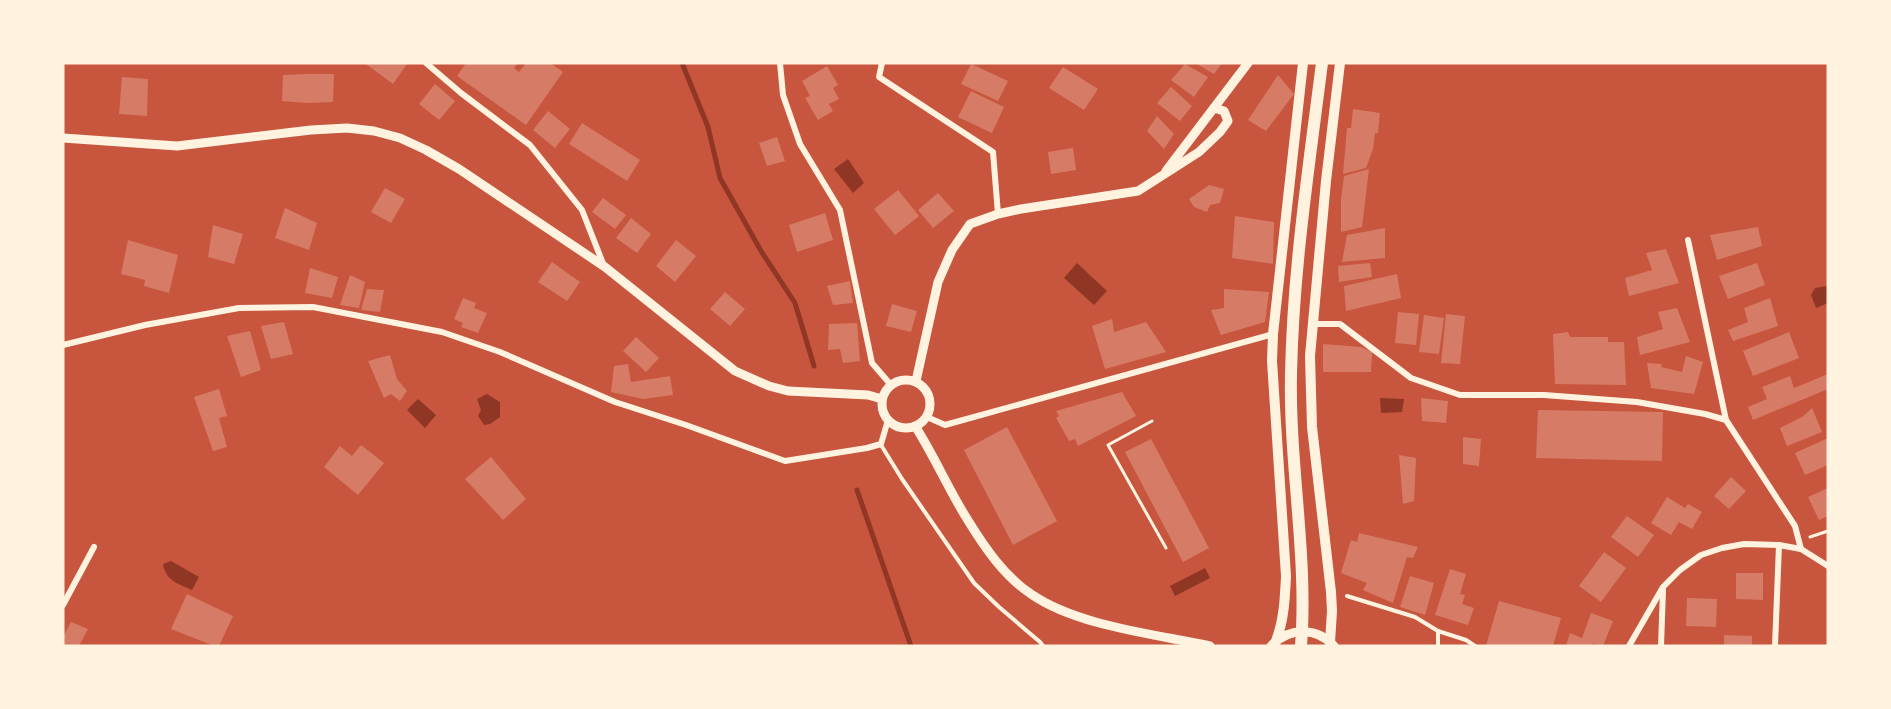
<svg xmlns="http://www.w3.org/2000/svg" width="1891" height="709" font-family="Helvetica,sans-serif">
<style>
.water{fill:#8f3625}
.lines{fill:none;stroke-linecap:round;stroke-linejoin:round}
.stream{stroke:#8f3625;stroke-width:5}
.building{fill:#d67c66}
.path{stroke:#fff3e0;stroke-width:3}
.service{stroke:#fff3e0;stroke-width:4}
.minor{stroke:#fff3e0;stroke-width:6}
.tertiary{stroke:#fff3e0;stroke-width:9}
.secondary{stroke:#fff3e0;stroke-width:10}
.trunk{stroke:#fff3e0;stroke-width:12}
</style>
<rect width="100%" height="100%" fill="#c8553d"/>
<g class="water">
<polygon points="848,159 864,183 853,193 834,169"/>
<polygon points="1077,263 1107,291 1094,305 1064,278"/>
<polygon points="1828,286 1828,303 1816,308 1811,295 1815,288"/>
<polygon points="487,394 500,402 500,417 490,424 484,425 478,416 481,410 477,399"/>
<polygon points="1380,398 1404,399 1402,412 1381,413"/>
<polygon points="418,399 436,415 425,428 407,410"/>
<path d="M171 561 199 577 192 590C177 583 166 581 163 564Z"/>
<polygon points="1205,568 1210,578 1175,596 1170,586"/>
</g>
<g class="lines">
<g class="stream">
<polyline points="682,63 708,127 720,178 761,251 795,303 814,366"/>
<polyline points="857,490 911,646"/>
</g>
</g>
<g class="building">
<polygon points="367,63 405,63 407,64 393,84 366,64"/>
<polygon points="466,63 518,63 514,68 519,72 526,63 550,63 563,72 526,125 457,76"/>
<polygon points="1195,63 1222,63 1214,74"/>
<polygon points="971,64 1008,81 998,101 961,84"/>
<polygon points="1185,64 1208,77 1194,97 1171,80"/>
<polygon points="827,66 838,85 833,88 839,99 829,104 833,111 818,120 805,98 810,96 802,81"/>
<polygon points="1063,67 1098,89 1084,110 1049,88"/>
<polygon points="306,74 334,74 333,102 306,103 282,101 283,75"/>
<polygon points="1278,75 1294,94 1266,131 1248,120"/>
<polygon points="122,77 148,79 147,116 119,114"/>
<polygon points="435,84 455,101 439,120 419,104"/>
<polygon points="1171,87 1192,106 1180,121 1157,103"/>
<polygon points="971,91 1004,107 992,133 958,117"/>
<polygon points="1353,109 1380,113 1378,133 1375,133 1373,149 1366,168 1343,174 1347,128 1351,128"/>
<polygon points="548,111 570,129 555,148 533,130"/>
<polygon points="1157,116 1174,134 1164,149 1147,131"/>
<polygon points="582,123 640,160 627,181 569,144"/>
<polygon points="777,137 785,161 767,166 759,143"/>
<polygon points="1073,148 1076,170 1051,174 1048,152"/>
<polygon points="1369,169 1362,227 1341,232 1341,199 1344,176"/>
<polygon points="1209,185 1224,189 1220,203 1210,205 1207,212 1194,207 1189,199"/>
<polygon points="385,188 405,199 391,223 371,212"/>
<polygon points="898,190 919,216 895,235 874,209"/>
<polygon points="938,193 954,211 933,228 918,210"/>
<polygon points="603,198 626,215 615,229 592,212"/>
<polygon points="285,208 317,223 309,250 275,238"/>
<polygon points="825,213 833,240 797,252 789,225"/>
<polygon points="1235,216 1274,222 1273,264 1232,258"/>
<polygon points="631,218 651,234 637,253 616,238"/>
<polygon points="213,225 243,234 234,264 208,257"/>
<polygon points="1758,227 1762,246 1717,260 1710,235"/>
<polygon points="1385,228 1385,258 1342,262 1347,235"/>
<polygon points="128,240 178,255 169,293 144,286 145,280 121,274"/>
<polygon points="676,240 696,256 675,282 656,266"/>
<polygon points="1666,249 1679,283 1629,296 1625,278 1652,270 1646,253"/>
<polygon points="552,262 580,282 567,301 538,282"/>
<polygon points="1370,263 1372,277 1339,282 1338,266"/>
<polygon points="1757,263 1765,285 1728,299 1719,276"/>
<polygon points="310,268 338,277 332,298 305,293"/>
<polygon points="1397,274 1401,298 1346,311 1344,286"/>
<polygon points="350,275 365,282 359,308 340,305"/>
<polygon points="850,281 853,303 833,305 827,286"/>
<polygon points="367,289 384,290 380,312 361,310"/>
<polygon points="1224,289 1269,292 1265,322 1221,335 1211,310 1224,308"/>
<polygon points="725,292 745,309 730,326 710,309"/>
<polygon points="463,298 476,303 474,308 487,313 478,333 461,327 463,323 454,319"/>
<polygon points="1770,298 1778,326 1733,341 1728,330 1748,322 1744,308"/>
<polygon points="892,304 917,311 911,332 886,326"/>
<polygon points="1677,308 1690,342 1640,355 1637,337 1663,329 1658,312"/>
<polygon points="1398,312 1419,314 1416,345 1395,343"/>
<polygon points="1446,314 1465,316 1460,364 1441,363"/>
<polygon points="1424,315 1444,318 1439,354 1419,352"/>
<polygon points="1112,319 1114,332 1146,322 1166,352 1105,369 1092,326"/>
<polygon points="284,322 293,354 271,359 261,326"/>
<polygon points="857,323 860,361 843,363 840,349 828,350 829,324"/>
<polygon points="250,331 261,370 241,377 227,336"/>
<polygon points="1568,332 1570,337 1608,337 1608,342 1624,342 1626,385 1555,384 1553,334"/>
<polygon points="1789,332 1799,358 1753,376 1743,351"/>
<polygon points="636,337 659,358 646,372 623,351"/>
<polygon points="1323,344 1361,347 1372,352 1371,372 1323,372"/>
<polygon points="390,355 397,379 407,391 400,401 391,394 384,398 368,361"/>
<polygon points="1686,356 1703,362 1694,394 1651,388 1647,363 1662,364 1661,367 1682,372"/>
<polygon points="628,364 631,382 670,376 673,395 643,399 611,392 614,366"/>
<polygon points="1828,374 1828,389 1753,420 1748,407 1767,399 1762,387 1790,376 1794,388"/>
<polygon points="219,389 227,416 219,418 227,447 213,451 194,397"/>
<polygon points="1122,392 1136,416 1078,446 1075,439 1069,441 1056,418 1059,416 1056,411"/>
<polygon points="1421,398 1448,401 1446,423 1422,421"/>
<polygon points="1812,408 1822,432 1787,446 1780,428 1802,417"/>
<polygon points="1538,410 1663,412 1662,461 1536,458"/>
<polygon points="1007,427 1057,521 1013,545 964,450"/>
<polygon points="1463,437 1481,439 1479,466 1463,464"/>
<polygon points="1828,438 1828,465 1805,475 1795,453"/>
<polygon points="1151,439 1209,548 1183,562 1125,452"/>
<polygon points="361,445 384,463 358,495 324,467 340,446 352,456"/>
<polygon points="1399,455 1416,458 1414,501 1403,504"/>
<polygon points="491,457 526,499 503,520 465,479"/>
<polygon points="1731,477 1746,491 1729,509 1714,496"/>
<polygon points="1828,488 1828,516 1819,520 1808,497"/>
<polygon points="1667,497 1685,508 1688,504 1702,512 1692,529 1679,522 1671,535 1651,523"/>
<polygon points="1627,516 1654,535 1638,557 1611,537"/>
<polygon points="1359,533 1418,547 1413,558 1407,557 1393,603 1363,590 1367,583 1341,573 1351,540 1357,542"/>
<polygon points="1604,552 1626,568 1601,602 1579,586"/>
<polygon points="1450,569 1466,574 1460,594 1465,595 1462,604 1474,608 1468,625 1435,615"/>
<polygon points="1736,573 1763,573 1763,600 1736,599"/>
<polygon points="1410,576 1434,583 1425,615 1400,607"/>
<polygon points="187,594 233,616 219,646 214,646 171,629"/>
<polygon points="1687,598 1717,599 1716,627 1686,626"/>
<polygon points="1499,601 1561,618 1553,646 1486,646"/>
<polygon points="1591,613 1613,621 1603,646 1592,644 1591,646 1566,646 1570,633 1582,638"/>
<polygon points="71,622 88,629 79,646 63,646 63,637"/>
<polygon points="1724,635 1752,636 1752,646 1724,646"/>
</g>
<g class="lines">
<g class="path">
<polyline points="1152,421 1108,445 1166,548"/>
<polyline points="1810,537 1828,531"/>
</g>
<g class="service">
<polyline points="881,445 902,479 974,583 999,607 1040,642 1043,646"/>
<polyline points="1347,596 1415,617 1438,631 1466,640 1475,646"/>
<polyline points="1438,631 1438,646"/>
</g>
<g class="minor">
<polyline points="426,63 461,93 530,145 582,210 604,266"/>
<polyline points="780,63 783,95 800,144 840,210 872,363 891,385"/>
<polyline points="882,63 879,77 993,152 998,214"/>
<polyline points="1688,240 1726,420 1795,526 1801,549"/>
<polyline points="1313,324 1340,324 1411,378 1460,395 1544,395 1637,402 1705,414 1726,420"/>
<polyline points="63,345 145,325 239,308 313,307 442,332 500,352 615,402 686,425 785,461 867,448 881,444 888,420"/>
<polyline points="927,417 945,425 1273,334"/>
<polyline points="63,605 94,547"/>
<polyline points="1629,646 1663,587 1680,570 1701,555 1722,548 1744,544 1779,545 1801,549 1828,566"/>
<polyline points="1661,646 1663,590"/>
<polyline points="1775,646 1779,545"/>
</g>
<g class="tertiary">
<polyline points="63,138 177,146 311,130 347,128 374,131 400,138 426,150 459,169 605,267 735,371 769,386 788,391 868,395 882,399"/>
<polyline points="1166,171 1248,63"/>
<circle cx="906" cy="404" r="24"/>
<polyline points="916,381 938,282 952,250 970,224 998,214 1021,209 1138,191 1199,152 1220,132 1228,121 1224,111 1214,108"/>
<path d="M915 426C935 457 949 491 969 522 985 548 1005 577 1031 594 1077 626 1155 634 1210 646"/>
<path d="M1271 646C1289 627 1317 627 1334 646"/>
</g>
<g class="secondary">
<path d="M1276 641C1284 620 1285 598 1286 576L1272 361 1273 334 1303 63"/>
<polyline points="1330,642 1332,611 1331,592 1312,427 1310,356 1326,181 1340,63"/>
</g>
<path class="trunk" d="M1301 646C1308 556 1289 465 1291 374 1293 270 1309 166 1322 63"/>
</g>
<rect width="1891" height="709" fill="none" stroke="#fff3e0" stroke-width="129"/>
</svg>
